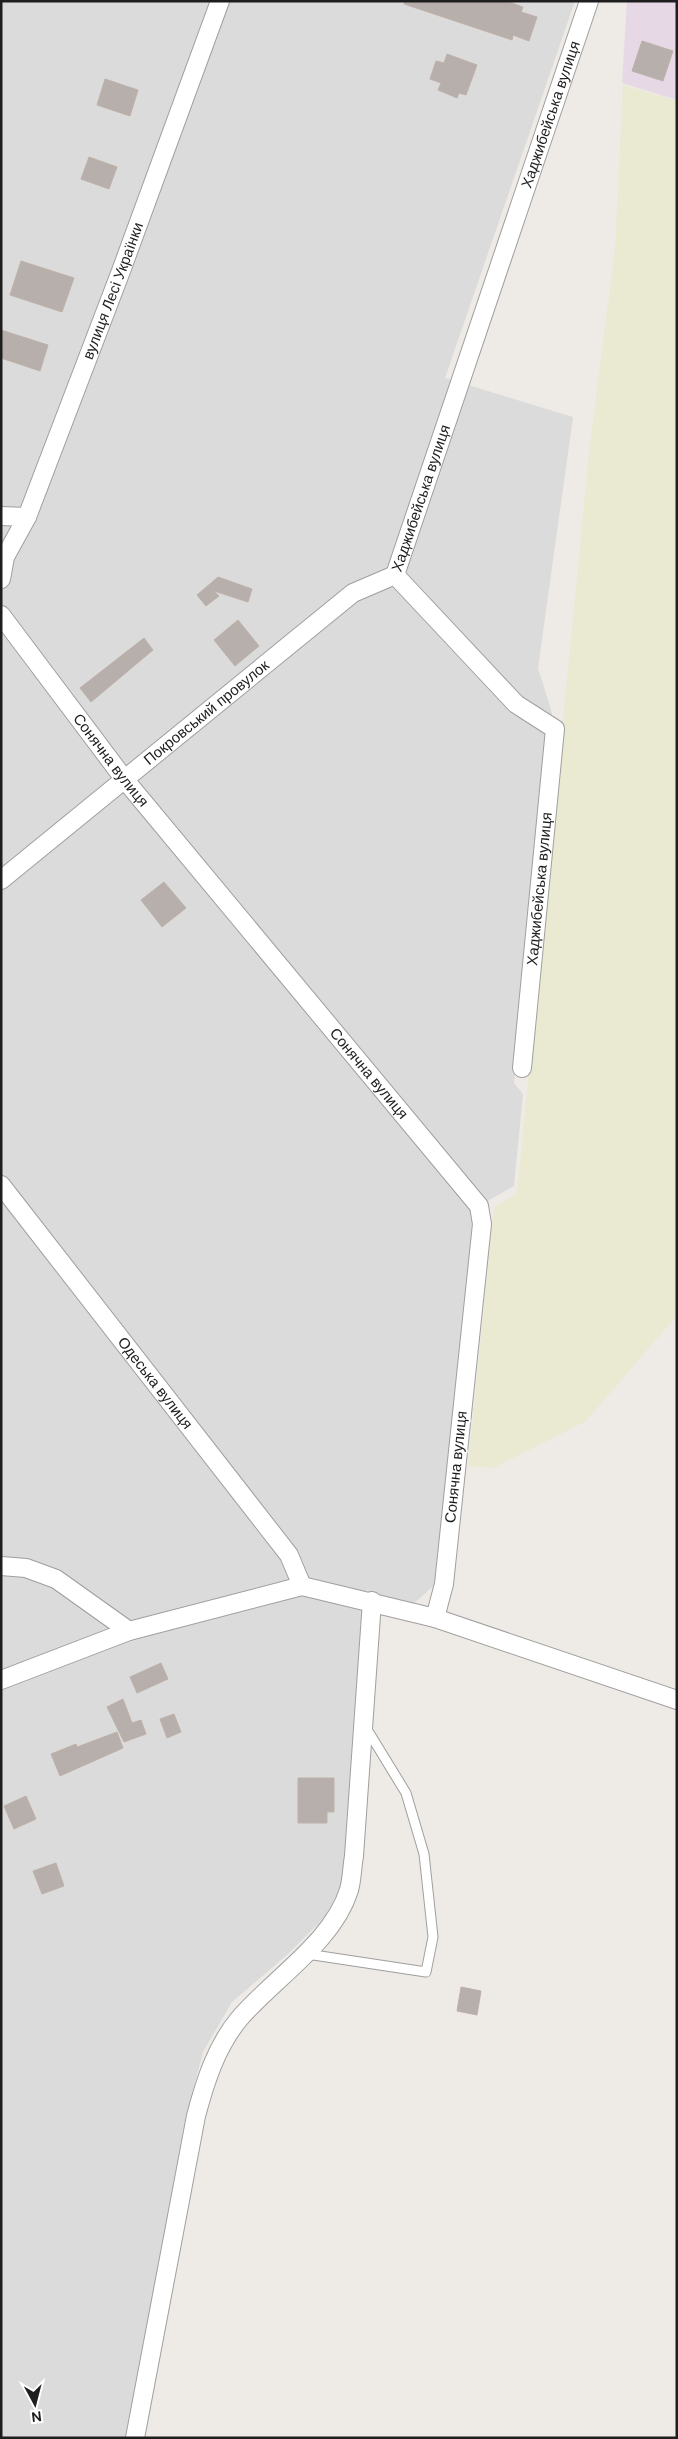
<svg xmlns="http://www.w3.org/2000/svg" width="678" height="2439" font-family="'DM Sans',sans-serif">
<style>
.residential{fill:#dcdbdb}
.industrial{fill:#e6d8e4}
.farmland{fill:#eaead2}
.building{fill:#b7afab;stroke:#beb1a9}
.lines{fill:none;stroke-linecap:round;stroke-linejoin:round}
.service-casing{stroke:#9f9f9f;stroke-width:11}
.minor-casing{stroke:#9f9f9f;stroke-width:20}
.service{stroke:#fff;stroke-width:9}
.minor{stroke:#fff;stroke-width:18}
.labels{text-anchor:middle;stroke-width:4;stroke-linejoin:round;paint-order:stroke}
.street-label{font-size:15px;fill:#1e1e1e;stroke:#fff}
</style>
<rect width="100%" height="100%" fill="#eeeae5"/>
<polygon class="residential" points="1,1 575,1 445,378 573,417 538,668 552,713 514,1083 523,1094 514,1186 489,1200 473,1226 438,1582 412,1605 366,1590 345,1878 326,1916 288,1954 232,2002 203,2052 187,2113 127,2438 1,2438"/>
<polygon class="industrial" points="627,1 677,1 677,100 622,83"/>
<polygon class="farmland" points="623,85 677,101 677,1315 586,1421 493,1468 468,1466 494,1207 517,1194 589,453 615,249"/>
<g class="building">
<polygon points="405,1 506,1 523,7 521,12 537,17 529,41 513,35 512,40 404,4"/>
<polygon points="642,41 673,51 663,81 632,71"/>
<polygon points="447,54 477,65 466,95 459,93 457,98 438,90 441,83 430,79 436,61 444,63"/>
<polygon points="105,79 138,90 130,116 97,105"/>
<polygon points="89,157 117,167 109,189 81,179"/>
<polygon points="21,261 74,278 62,312 10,295"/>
<polygon points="1,330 48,345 40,371 1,358"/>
<polygon points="218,577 252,589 248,602 214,591 219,596 206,606 197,595"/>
<polygon points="238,620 259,646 235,666 214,640"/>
<polygon points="144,638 153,650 91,702 80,688"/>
<polygon points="164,882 186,908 162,927 141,900"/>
<polygon points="161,1663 168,1679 137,1693 130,1677"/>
<polygon points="123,1699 132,1723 141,1720 146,1734 124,1742 107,1707"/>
<polygon points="174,1714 181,1732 167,1738 160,1719"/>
<polygon points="117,1732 123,1748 60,1776 51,1754 76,1744 77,1747"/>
<polygon points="298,1778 334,1778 334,1812 327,1812 327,1823 298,1823"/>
<polygon points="26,1796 36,1819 14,1829 4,1806"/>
<polygon points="56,1863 64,1886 42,1894 33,1871"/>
<polygon points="461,1987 481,1991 477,2015 457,2011"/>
</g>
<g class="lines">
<g class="service-casing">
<polyline id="service" points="307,1954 426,1972 433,1937 424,1854 406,1793 365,1726"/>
</g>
<g class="minor-casing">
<g id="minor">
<polyline points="1,516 27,517"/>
<path id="s1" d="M1 579 5 557 27 517 121 271 220 1"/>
<path id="s2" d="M1 615 125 780 479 1206 482 1224 444 1584 435 1618"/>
<path id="s3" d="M1 880 353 593 395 575"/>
<path id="s4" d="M522 1068 555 729 516 704 395 575 589 1"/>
<path id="s5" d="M1 1185 289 1555 302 1586"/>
<polyline points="1,1566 26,1568 56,1579 129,1631"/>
<polyline points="1,1680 129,1631 302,1586 435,1618 677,1700"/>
<path d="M135 2438 196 2116C205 2082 216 2047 239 2019 273 1979 333 1942 349 1890 352 1880 352 1867 354 1856L372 1601"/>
</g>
</g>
<use href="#service" class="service"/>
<use href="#minor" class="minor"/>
</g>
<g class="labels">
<g class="street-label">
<text dy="5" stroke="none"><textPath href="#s4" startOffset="1050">Хаджибейська вулиця</textPath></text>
<text dy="5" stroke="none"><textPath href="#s1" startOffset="310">вулиця Лесі Українки</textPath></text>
<text dy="5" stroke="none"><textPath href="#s4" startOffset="645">Хаджибейська вулиця</textPath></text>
<text dy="5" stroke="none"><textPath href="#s3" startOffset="265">Покровський провулок</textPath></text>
<text dy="5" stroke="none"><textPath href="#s2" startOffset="182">Сонячна вулиця</textPath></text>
<text dy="5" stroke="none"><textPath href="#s4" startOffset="180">Хаджибейська вулиця</textPath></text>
<text dy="5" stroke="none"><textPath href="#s2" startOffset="588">Сонячна вулиця</textPath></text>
<text dy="5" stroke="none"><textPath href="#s5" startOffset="251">Одеська вулиця</textPath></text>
<text transform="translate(456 1467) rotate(-84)" y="5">Сонячна вулиця</text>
</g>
</g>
<rect width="678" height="2439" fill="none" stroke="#1e1e1e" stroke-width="5"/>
<g transform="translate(35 2404) rotate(173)" stroke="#ffffff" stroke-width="4" paint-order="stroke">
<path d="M0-4L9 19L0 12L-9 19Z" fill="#1e1e1e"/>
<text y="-8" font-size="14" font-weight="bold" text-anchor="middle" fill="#1e1e1e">N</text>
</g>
</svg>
